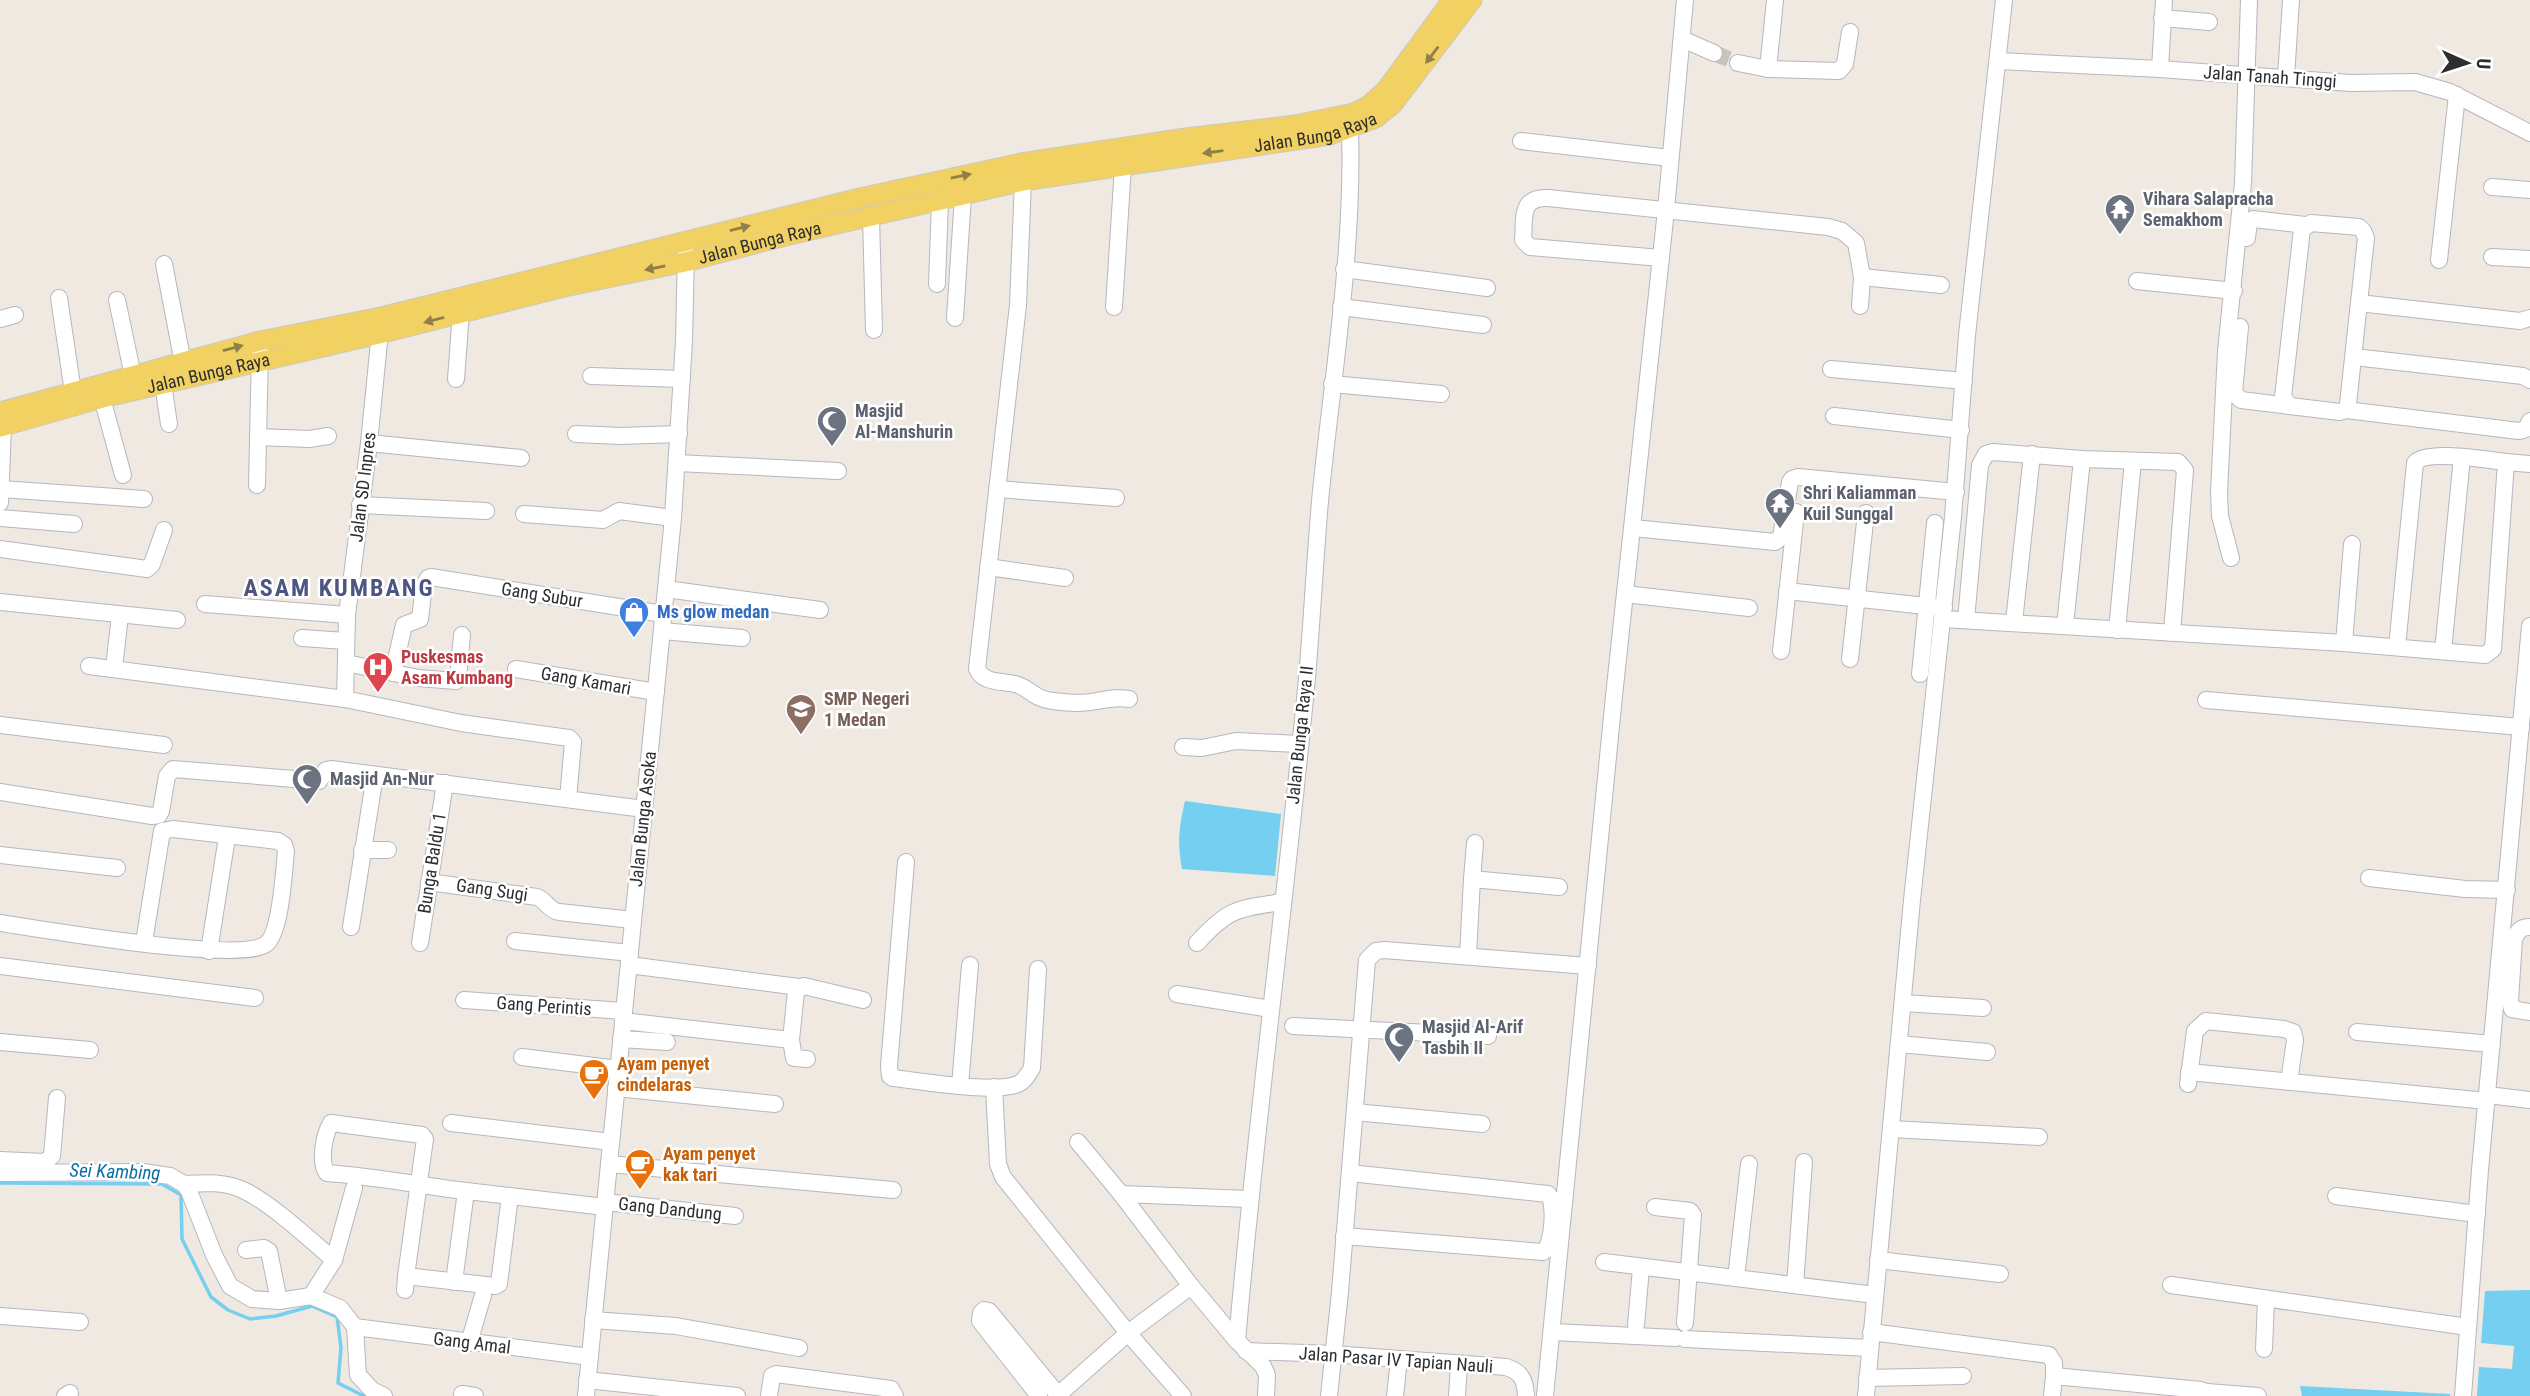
<svg xmlns="http://www.w3.org/2000/svg" width="2530" height="1396" font-family="'Roboto Condensed',sans-serif">
<style>
.water{fill:#75cff0}
.lines{fill:none;stroke-linecap:round;stroke-linejoin:round}
.stream{stroke:#75cff0;stroke-width:3.5}
.minor-tunnel{stroke:#c8c4bd;stroke-width:16;stroke-dasharray:16 8;stroke-linecap:butt}
.minor-casing{stroke:#b4b7c1;stroke-width:18}
.major-casing{stroke:#c9c9c9;stroke-width:21}
.minor{stroke:#fff;stroke-width:16}
.major{stroke:#f2d163;stroke-width:19}
.oneway{fill:#908048}
.labels{text-anchor:middle;stroke-width:5;stroke-linejoin:round;paint-order:stroke}
.street-label{font-size:18px;fill:#2e2e2e;stroke:#fff}
.worship-label{font-size:18px;font-weight:bold;fill:#5b616d;stroke:#fff;text-anchor:start}
.shop-label{font-size:18px;font-weight:bold;fill:#366cbe;stroke:#fff;text-anchor:start}
.health-label{font-size:18px;font-weight:bold;fill:#be3a42;stroke:#fff;text-anchor:start}
.education-label{font-size:18px;font-weight:bold;fill:#785e54;stroke:#fff;text-anchor:start}
.food-label{font-size:18px;font-weight:bold;fill:#c56008;stroke:#fff;text-anchor:start}
.water-label{font-size:19px;font-style:italic;fill:#0d6fa3;stroke:#fff}
.district-label{font-size:24px;font-weight:bold;letter-spacing:2px;fill:#4d5680;stroke:#fff}
</style>
<rect width="100%" height="100%" fill="#efe9e1"/>
<g class="water">
<path d="M1185 801 1281 814 1275 876 1182 869C1177 842 1179 827 1185 801Z"/>
<polygon points="2530,1290 2530,1396 2477,1396 2479,1367 2512,1369 2514,1346 2481,1343 2485,1291"/>
<polygon points="2300,1386 2450,1394 2450,1396 2302,1396"/>
</g>
<g class="lines">
<polyline class="stream" points="0,1183 162,1184 181,1195 182,1239 211,1297 228,1310 250,1319 276,1316 312,1306 337,1317 341,1348 338,1383 364,1396"/>
<polyline class="minor-tunnel" points="1714,53 1738,63"/>
<g class="minor-casing">
<g id="minor">
<polyline points="2162,18 2209,22"/>
<polyline points="1682,39 1714,53"/>
<polyline points="1999,61 2160,69 2351,83 2415,82 2450,92 2530,133"/>
<polyline points="1738,63 1768,69 1839,71 1845,64 1850,32"/>
<polyline points="1768,69 1775,0"/>
<polyline points="2160,69 2164,0"/>
<polyline points="2286,77 2291,0"/>
<polyline points="1521,141 1670,158"/>
<path d="M1023 181 1018 305 977 669C983 683 1001 681 1015 684 1029 687 1033 699 1053 701 1067 703 1083 704 1097 701 1109 699 1117 697 1129 699"/>
<polyline points="2492,187 2530,190"/>
<polyline points="871,217 874,330"/>
<polygon points="2311,223 2359,227 2363,231 2366,238 2348,404 2346,410 2340,412 2290,406 2283,397 2302,229"/>
<polyline points="2247,238 2249,222 2253,219 2305,225"/>
<polyline points="2492,257 2530,259"/>
<path d="M1661 258 1530 247 1523 240C1525 218 1519 197 1548 198L1828 227 1842 231 1856 243 1862 277 1860 306"/>
<polyline points="2439,260 2457,95"/>
<polyline points="164,264 183,363"/>
<polyline points="1344,269 1487,288"/>
<polyline points="1862,277 1941,285"/>
<polyline points="2137,281 2234,291"/>
<polyline points="937,284 940,201"/>
<polyline points="59,298 73,392"/>
<polyline points="117,300 133,376"/>
<polyline points="2359,303 2520,321 2530,318"/>
<polyline points="1114,307 1123,166"/>
<polyline points="1341,307 1483,325"/>
<polyline points="955,318 963,196"/>
<polyline points="0,319 15,315"/>
<polyline points="2240,327 2234,393 2241,400 2290,406"/>
<polyline points="2354,357 2523,376 2530,380"/>
<polyline points="1831,369 1964,381"/>
<polyline points="591,376 682,379"/>
<polyline points="456,379 461,312"/>
<polyline points="163,384 169,424"/>
<polyline points="1332,384 1441,394"/>
<polyline points="102,398 123,475"/>
<polyline points="2346,410 2519,431 2526,429 2530,421"/>
<polyline points="1834,416 1961,430"/>
<polyline points="576,434 621,436 679,434"/>
<polyline points="258,437 309,439 328,436"/>
<polyline points="369,443 521,458"/>
<polyline points="2506,462 2530,464"/>
<polyline points="677,463 838,471"/>
<polyline points="257,485 260,351"/>
<polyline points="1,489 144,499"/>
<polyline points="997,489 1116,498"/>
<polyline points="0,503 3,426 2,415"/>
<polyline points="360,505 486,511"/>
<polyline points="524,514 603,520 619,511 673,518"/>
<polyline points="0,518 74,524"/>
<polyline points="1633,528 1775,542 1781,537 1790,482 1792,479 1798,477 1956,492"/>
<polyline points="0,549 147,569 152,564 164,530"/>
<polyline points="2231,558 2220,516 2219,492 2226,351 2243,183 2249,0"/>
<polyline points="988,567 1065,578"/>
<polyline points="666,589 820,610"/>
<polyline points="1787,591 1944,608"/>
<polyline points="1625,594 1749,608"/>
<polyline points="0,602 177,620"/>
<polyline points="205,604 347,615"/>
<path d="M1943 619 2344 643 2485 655 2493 649 2506 462C2487 460 2426 449 2415 463L2397 647"/>
<polyline points="1966,620 1980,465 1986,454 1993,452 2082,459 2178,462 2185,470 2172,633"/>
<polyline points="2014,622 2032,454"/>
<polyline points="2065,626 2082,459"/>
<polyline points="2117,630 2133,461"/>
<polyline points="662,631 742,638"/>
<polyline points="302,638 346,641"/>
<polyline points="2344,643 2352,544"/>
<polyline points="1781,651 1796,512"/>
<polyline points="2443,651 2462,457"/>
<polyline points="1850,659 1866,513"/>
<polyline points="346,663 418,678 456,681 458,678 462,635"/>
<polyline points="89,666 345,699 461,723 569,738 573,742 568,799"/>
<polyline points="114,668 120,615"/>
<polyline points="516,669 656,692"/>
<polyline points="393,673 404,625 420,619 424,585 428,578 431,577 663,614"/>
<polyline points="1920,674 1935,523"/>
<polyline points="345,699 347,615 369,443 381,322"/>
<polyline points="2206,700 2521,727"/>
<polyline points="0,725 164,745"/>
<polyline points="1183,747 1202,748 1236,741 1299,744"/>
<polyline points="0,792 152,816 159,815 161,811 167,776 173,769 319,781 326,770 331,769 644,809"/>
<polyline points="362,850 388,850"/>
<polyline points="0,855 117,868"/>
<path d="M906 862 889 1066 890 1076 893 1078C920 1081 996 1094 1018 1084 1025 1081 1028 1074 1032 1068L1038 969"/>
<polyline points="2369,878 2465,889 2507,890"/>
<polyline points="1472,879 1475,843"/>
<path d="M429 882 537 897C547 901 548 910 559 912L633 920"/>
<path d="M0 923C42 929 241 964 266 944 281 933 284 870 286 851L284 845 278 841 173 829 162 831 144 942"/>
<polyline points="351,927 375,775"/>
<path d="M2530 927C2520 927 2518 931 2514 939L2510 1001 2512 1009 2530 1012"/>
<polyline points="515,941 630,953"/>
<polyline points="420,943 445,783"/>
<path d="M1197 943C1229 908 1237 909 1282 902"/>
<polyline points="209,951 227,837"/>
<polyline points="1468,955 1472,879 1559,887"/>
<polyline points="629,965 799,987"/>
<polyline points="0,966 255,998"/>
<polyline points="1177,994 1271,1009"/>
<polyline points="464,1000 624,1011"/>
<polyline points="1903,1003 1983,1008"/>
<polyline points="623,1021 791,1040 796,991 804,986 863,1000"/>
<polyline points="1293,1026 1488,1036"/>
<polyline points="2357,1032 2492,1044"/>
<polyline points="621,1039 667,1042"/>
<polyline points="791,1040 794,1058 807,1059"/>
<polyline points="0,1042 90,1050"/>
<polyline points="1899,1044 1987,1052"/>
<polyline points="522,1057 618,1069"/>
<polyline points="2189,1072 2487,1101"/>
<polyline points="2188,1084 2195,1031 2206,1021 2284,1029 2293,1032 2295,1040 2289,1082"/>
<polyline points="960,1086 970,965"/>
<polyline points="994,1087 998,1164 1003,1177 1128,1333 1183,1396"/>
<polyline points="616,1088 775,1104"/>
<polyline points="2488,1095 2530,1100"/>
<polyline points="1355,1112 1482,1124"/>
<polyline points="451,1123 611,1142"/>
<polyline points="1892,1129 2039,1137"/>
<polyline points="1078,1142 1121,1194 1191,1286 1237,1341 1263,1366 1267,1375 1266,1396"/>
<polyline points="0,1160 45,1162 52,1156 57,1098"/>
<polyline points="609,1164 893,1190"/>
<polyline points="0,1173 143,1172 170,1176 184,1184 189,1191 214,1255 230,1286 252,1299 279,1301 311,1296 340,1308 355,1327 358,1375 372,1390 384,1396"/>
<path d="M184 1184C203 1183 224 1181 243 1190 271 1203 309 1239 334 1260"/>
<polyline points="1121,1194 1249,1199"/>
<polyline points="2336,1196 2477,1214"/>
<polyline points="605,1202 735,1216"/>
<polyline points="1655,1207 1690,1211 1693,1215 1685,1323"/>
<path d="M1344 1236 1543 1252C1553 1247 1556 1202 1548 1194L1350 1173"/>
<polyline points="246,1250 264,1248 269,1251 279,1301"/>
<polyline points="1878,1260 2000,1274"/>
<polyline points="1604,1262 1875,1295"/>
<polyline points="406,1276 495,1286 499,1284 510,1196"/>
<polyline points="1736,1278 1749,1164"/>
<polyline points="454,1282 466,1191"/>
<polyline points="1795,1285 1804,1162"/>
<polyline points="2171,1285 2468,1327"/>
<path d="M405 1290 406 1276 425 1139 422 1135 331 1123C324 1135 319 1162 327 1173 368 1176 408 1183 449 1189 501 1195 553 1201 605 1207"/>
<polyline points="311,1296 334,1260 354,1188"/>
<polyline points="0,1316 80,1322"/>
<polyline points="593,1320 676,1326 799,1348"/>
<polyline points="1636,1325 1641,1268"/>
<polyline points="355,1327 590,1357"/>
<polyline points="1553,1332 1676,1338"/>
<polyline points="1871,1332 2049,1355 2054,1363 2054,1376"/>
<polyline points="1685,1339 1870,1348"/>
<path d="M1237 1341C1256 1119 1286 899 1307 678 1312 619 1315 560 1320 501 1332 378 1354 253 1350 129"/>
<polyline points="469,1343 483,1295"/>
<polyline points="2264,1349 2266,1299"/>
<path d="M1246 1351 1333 1354 1506 1367C1522 1372 1525 1380 1526 1396"/>
<polyline points="1867,1378 1963,1376"/>
<polyline points="587,1380 737,1396"/>
<polyline points="2207,1392 2258,1396"/>
<polyline points="462,1394 475,1396"/>
<polyline points="65,1396 70,1393"/>
<polyline points="586,1396 673,518 684,341 686,252"/>
<polyline points="769,1396 772,1376 776,1374 891,1389 895,1396"/>
<polyline points="1039,1396 980,1321 981,1313 984,1310 989,1311 1059,1396"/>
<polyline points="1057,1396 1128,1333 1191,1286"/>
<polyline points="1329,1396 1340,1292 1367,960 1376,951 1384,950 1588,966"/>
<polyline points="1395,1396 1399,1359"/>
<polyline points="1457,1396 1459,1365"/>
<polyline points="1545,1396 1614,696 1666,210 1685,0"/>
<polyline points="1866,1396 1912,900 1953,517 1967,335 2004,0"/>
<polyline points="2052,1396 2054,1376 2201,1390 2207,1392 2208,1396"/>
<polyline points="2463,1396 2480,1170 2530,626"/>
</g>
</g>
<g class="major-casing">
<g id="major">
<polyline points="0,412 260,341 381,317 860,198 1021,163 1186,138 1295,125 1354,113 1368,106 1386,90 1452,0"/>
<path id="s1" d="M0 427 102 398 379 334 564 287 685 262 785 236 1023 181 1330 135 1376 118 1393 104 1472 0"/>
</g>
</g>
<use href="#minor" class="minor"/>
<use href="#major" class="major"/>
</g>
<defs><path id="oneway-solid" d="M-6-.8H1V-3.2L6.5 0L1 3.2V.8H-6Z" transform="scale(1.75)"/></defs>
<g class="oneway">
<use href="#oneway-solid" transform="translate(1432 55) rotate(127)"/>
<use href="#oneway-solid" transform="translate(1213 152) rotate(172)"/>
<use href="#oneway-solid" transform="translate(961 176) rotate(-12)"/>
<use href="#oneway-solid" transform="translate(740 228) rotate(-14)"/>
<use href="#oneway-solid" transform="translate(655 268) rotate(168)"/>
<use href="#oneway-solid" transform="translate(434 320) rotate(165)"/>
<use href="#oneway-solid" transform="translate(233 348) rotate(-15)"/>
</g>
<defs>
<g id="temple-pin" transform="scale(1.575)"><path d="M0 17L-7.5 6A9.5 9.5 0 1 1 7.5 6Z" fill="#6b7280" stroke="#fff"/><path d="M0-6L5-2H3V0L6.5 2.5H4V6H1.5V3h-3V6H-4V2.5H-6.5L-3 0V-2H-5Z" fill="#fff"/></g>
<g id="mosque-pin" transform="scale(1.575)"><path d="M0 17L-7.5 6A9.5 9.5 0 1 1 7.5 6Z" fill="#6b7280" stroke="#fff"/><path d="M3.5-4.9A6 6 0 1 0 3.5 4.9A5 5 0 1 1 3.5-4.9Z" fill="#fff"/></g>
<g id="shop-pin" transform="scale(1.575)"><path d="M0 17L-7.5 6A9.5 9.5 0 1 1 7.5 6Z" fill="#3f7fe0" stroke="#fff"/><path d="M-5-2.5h2.3a2.7 3.5 0 0 1 5.4 0H5L5.5 6h-11ZM-1.5-2.5h3a1.5 2.3 0 0 0-3 0Z" fill="#fff"/></g>
<g id="hospital-pin" transform="scale(1.575)"><path d="M0 17L-7.5 6A9.5 9.5 0 1 1 7.5 6Z" fill="#e0444e" stroke="#fff"/><path d="M-5-5h3v3.5h4V-5h3V5h-3V1.5h-4V5h-3Z" fill="#fff"/></g>
<g id="school-pin" transform="scale(1.575)"><path d="M0 17L-7.5 6A9.5 9.5 0 1 1 7.5 6Z" fill="#8d6e63" stroke="#fff"/><path d="M0-5L7-2L0 1L-7-2ZM-4 1L0 2.5L4 1V4Q0 6-4 4Z" fill="#fff"/></g>
<g id="cafe-pin" transform="scale(1.575)"><path d="M0 17L-7.5 6A9.5 9.5 0 1 1 7.5 6Z" fill="#e8710a" stroke="#fff"/><path d="M-5.5-4.5H6V0H3Q3 3.5 0 3.5H-2.5Q-5.5 3.5-5.5 0ZM3-3.2v2h1.7v-2ZM-6 4.5H4V6H-6Z" fill="#fff"/></g>
</defs>
<g fill-rule="evenodd">
<use href="#temple-pin" x="2120" y="209"/>
<use href="#mosque-pin" x="832" y="421"/>
<use href="#temple-pin" x="1780" y="503"/>
<use href="#shop-pin" x="634" y="612"/>
<use href="#hospital-pin" x="378" y="667"/>
<use href="#school-pin" x="801" y="709"/>
<use href="#mosque-pin" x="307" y="779"/>
<use href="#mosque-pin" x="1399" y="1037"/>
<use href="#cafe-pin" x="594" y="1074"/>
<use href="#cafe-pin" x="640" y="1164"/>
</g>
<g class="labels">
<g class="street-label">
<text transform="translate(2270 77) rotate(4)" y="6">Jalan Tanah Tinggi</text>
<text dy="6" stroke="none"><textPath href="#s1" startOffset="1349">Jalan Bunga Raya</textPath></text>
<text dy="6" stroke="none"><textPath href="#s1" startOffset="782">Jalan Bunga Raya</textPath></text>
<text dy="6" stroke="none"><textPath href="#s1" startOffset="215">Jalan Bunga Raya</textPath></text>
<text transform="translate(363 487) rotate(-83)" y="6">Jalan SD Inpres</text>
<text transform="translate(542 595) rotate(9)" y="6">Gang Subur</text>
<text transform="translate(586 681) rotate(10)" y="6">Gang Kamari</text>
<text transform="translate(1300 735) rotate(-84)" y="6">Jalan Bunga Raya II</text>
<text transform="translate(643 819) rotate(-84)" y="6">Jalan Bunga Asoka</text>
<text transform="translate(432 863) rotate(-81)" y="6">Bunga Baldu 1</text>
<text transform="translate(492 890) rotate(8)" y="6">Gang Sugi</text>
<text transform="translate(544 1006) rotate(4)" y="6">Gang Perintis</text>
<text transform="translate(670 1209) rotate(6)" y="6">Gang Dandung</text>
<text transform="translate(472 1343) rotate(7)" y="6">Gang Amal</text>
<text transform="translate(1396 1360) rotate(4)" y="6">Jalan Pasar IV Tapian Nauli</text>
</g>
<g class="worship-label">
<text x="2143" y="205">Vihara Salapracha<tspan x="2143" dy="21">Semakhom</tspan></text>
<text x="855" y="417">Masjid<tspan x="855" dy="21">Al-Manshurin</tspan></text>
<text x="1803" y="499">Shri Kaliamman<tspan x="1803" dy="21">Kuil Sunggal</tspan></text>
<text x="330" y="785">Masjid An-Nur</text>
<text x="1422" y="1033">Masjid Al-Arif<tspan x="1422" dy="21">Tasbih II</tspan></text>
</g>
<g class="shop-label">
<text x="657" y="618">Ms glow medan</text>
</g>
<g class="health-label">
<text x="401" y="663">Puskesmas<tspan x="401" dy="21">Asam Kumbang</tspan></text>
</g>
<g class="education-label">
<text x="824" y="705">SMP Negeri<tspan x="824" dy="21">1 Medan</tspan></text>
</g>
<g class="food-label">
<text x="617" y="1070">Ayam penyet<tspan x="617" dy="21">cindelaras</tspan></text>
<text x="663" y="1160">Ayam penyet<tspan x="663" dy="21">kak tari</tspan></text>
</g>
<g class="water-label">
<text transform="translate(115 1171) rotate(2)" y="7">Sei Kambing</text>
</g>
<g class="district-label">
<text x="339" y="596">ASAM KUMBANG</text>
</g>
</g>
<g transform="translate(2467 63) rotate(93)" stroke="#ffffff" stroke-width="5" paint-order="stroke">
<path d="M0-5L12 26L0 18L-12 26Z" fill="#2e2e2e"/>
<text y="-10" font-size="19" font-weight="bold" text-anchor="middle" fill="#2e2e2e">U</text>
</g>
</svg>
